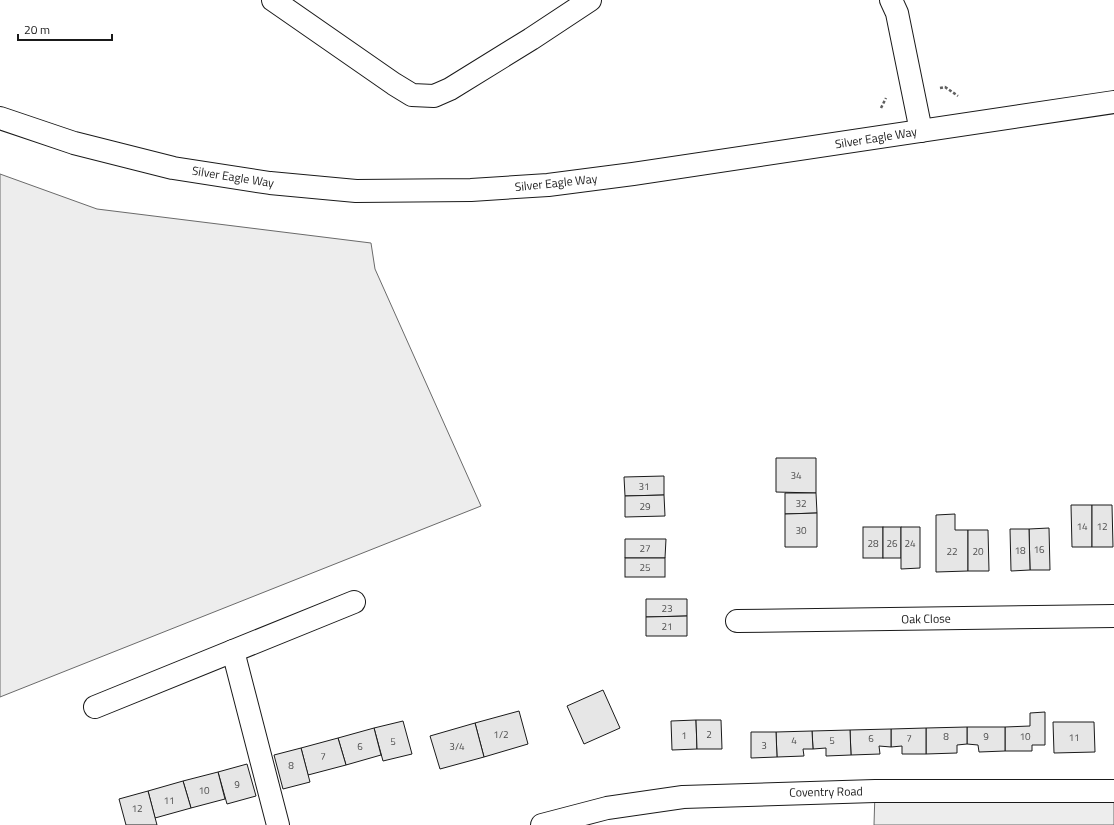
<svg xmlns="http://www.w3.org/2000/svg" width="1114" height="825" font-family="'Titillium Web',sans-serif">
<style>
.built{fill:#ededed;stroke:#6a6a6a}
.building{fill:#e6e6e6;stroke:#1a1a1a}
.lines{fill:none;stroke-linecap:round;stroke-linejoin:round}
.minor-casing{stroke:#1a1a1a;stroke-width:24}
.path{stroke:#5f5f5f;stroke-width:2.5;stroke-dasharray:3 2;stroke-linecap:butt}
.minor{stroke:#fff;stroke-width:22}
.labels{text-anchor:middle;stroke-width:3;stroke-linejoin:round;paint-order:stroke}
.number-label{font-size:10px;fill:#4d4d4d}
.street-label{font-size:12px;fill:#1a1a1a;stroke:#fff}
</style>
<rect width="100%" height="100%" fill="#fff"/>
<g class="built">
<polygon points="0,174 97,209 371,243 375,269 481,506 0,697"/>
<polygon points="875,791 1114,791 1114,825 874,825"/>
</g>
<g class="building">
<polygon points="776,458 816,458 816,493 776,492"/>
<polygon points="664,476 664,495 625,496 624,477"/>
<polygon points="785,493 816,493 817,513 785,514"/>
<polygon points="664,495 665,516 625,517 625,496"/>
<polygon points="1071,505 1092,505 1092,547 1072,547"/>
<polygon points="1092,505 1112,505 1113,547 1092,547"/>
<polygon points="817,513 817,547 785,547 785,514"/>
<polygon points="955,514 955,530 968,530 968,571 936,572 936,515"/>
<rect x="863" y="527" width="20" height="31"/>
<rect x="883" y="527" width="18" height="31"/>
<polygon points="901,527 920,527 920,568 901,569"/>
<polygon points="1049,528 1050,570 1030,570 1029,529"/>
<polygon points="1010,529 1029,529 1030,570 1011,571"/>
<polygon points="968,530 988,530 989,571 968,571"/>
<polygon points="625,539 666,539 665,558 625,558"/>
<rect x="625" y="558" width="40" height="19"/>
<polygon points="646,599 687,599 687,616 646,617"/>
<polygon points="687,616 687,636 646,636 646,617"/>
<polygon points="603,690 620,728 584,744 567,706"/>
<polygon points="519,711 528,744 484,757 475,723"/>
<polygon points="1045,712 1045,745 1032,745 1032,751 1005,751 1005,727 1030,726 1030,713"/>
<polygon points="696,720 697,749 672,750 671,721"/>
<polygon points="696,720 721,720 722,749 697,749"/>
<polygon points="403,721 412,754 383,761 374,728"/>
<polygon points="1053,722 1094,722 1095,752 1054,753"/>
<polygon points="475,723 484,757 440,769 430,736"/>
<polygon points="967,727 1005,727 1005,751 979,752 978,745 967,744"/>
<polygon points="967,727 967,744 957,745 957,753 926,754 926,728"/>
<polygon points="374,728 381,755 346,765 338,738"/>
<polygon points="926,728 926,754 902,754 902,746 891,747 891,729"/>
<polygon points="891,729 891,747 879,746 880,754 851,755 850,730"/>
<polygon points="850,730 851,755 826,756 826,748 813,749 812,731"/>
<polygon points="812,731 813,749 803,749 804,756 777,757 776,732"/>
<polygon points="751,732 776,732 777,757 751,758"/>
<polygon points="338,738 346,765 308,775 301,748"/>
<polygon points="301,748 310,782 283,789 274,755"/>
<polygon points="247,764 256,796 227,804 218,772"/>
<polygon points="218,772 225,799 191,808 183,781"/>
<polygon points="183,781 191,808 155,818 148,791"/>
<polygon points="148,791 157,825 126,825 119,799"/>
</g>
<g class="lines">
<g class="minor-casing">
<g id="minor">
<polyline points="273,0 394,84 412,95 434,96 450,89 531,39 590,0"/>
<polyline points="891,0 897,13 921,131"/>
<polyline points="0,118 74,143 173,168 270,183 356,191 471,190 548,185 633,174 1114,102"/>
<polyline points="737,621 1114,616"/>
<polyline points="233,651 278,825"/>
<polyline points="95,707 354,602"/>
<polyline points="542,825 607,808 683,797 875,791 1114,791"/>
</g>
</g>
<g class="path">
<polyline points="940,88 945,87 958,96"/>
<polyline points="881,108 886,98"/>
</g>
<use href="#minor" class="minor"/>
</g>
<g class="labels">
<g class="number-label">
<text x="796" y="479">34</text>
<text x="644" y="490">31</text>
<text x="801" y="507">32</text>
<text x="645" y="510">29</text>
<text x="1082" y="530">14</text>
<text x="1102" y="530">12</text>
<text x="801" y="534">30</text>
<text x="873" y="547">28</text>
<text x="892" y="547">26</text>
<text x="910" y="547">24</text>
<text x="645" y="552">27</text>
<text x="1039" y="553">16</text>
<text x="1020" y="554">18</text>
<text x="952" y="555">22</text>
<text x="978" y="555">20</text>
<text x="645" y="571">25</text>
<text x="667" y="612">23</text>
<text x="667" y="630">21</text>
<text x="501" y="738">1/2</text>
<text x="709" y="738">2</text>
<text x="684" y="739">1</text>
<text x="946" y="740">8</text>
<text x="986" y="740">9</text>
<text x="1025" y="740">10</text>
<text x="1074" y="741">11</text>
<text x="871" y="742">6</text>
<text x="909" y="742">7</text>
<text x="794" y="744">4</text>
<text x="832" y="744">5</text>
<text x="393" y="745">5</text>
<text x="764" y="749">3</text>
<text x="360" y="750">6</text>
<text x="457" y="750">3/4</text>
<text x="323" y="760">7</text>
<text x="291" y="769">8</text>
<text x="237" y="788">9</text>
<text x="204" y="794">10</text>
<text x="169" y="804">11</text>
<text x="137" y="812">12</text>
</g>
<g class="street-label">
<text transform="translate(876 138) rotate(-9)" y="4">Silver Eagle Way</text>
<text transform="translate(233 177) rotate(9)" y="4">Silver Eagle Way</text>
<text transform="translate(556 183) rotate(-6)" y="4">Silver Eagle Way</text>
<text transform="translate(926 619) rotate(-1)" y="4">Oak Close</text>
<text transform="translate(826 792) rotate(-1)" y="4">Coventry Road</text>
</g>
</g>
<path d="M18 34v6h94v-6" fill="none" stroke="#1a1a1a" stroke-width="2"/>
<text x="24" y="34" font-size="12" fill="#1a1a1a" stroke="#ffffff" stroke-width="3" paint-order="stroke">20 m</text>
</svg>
